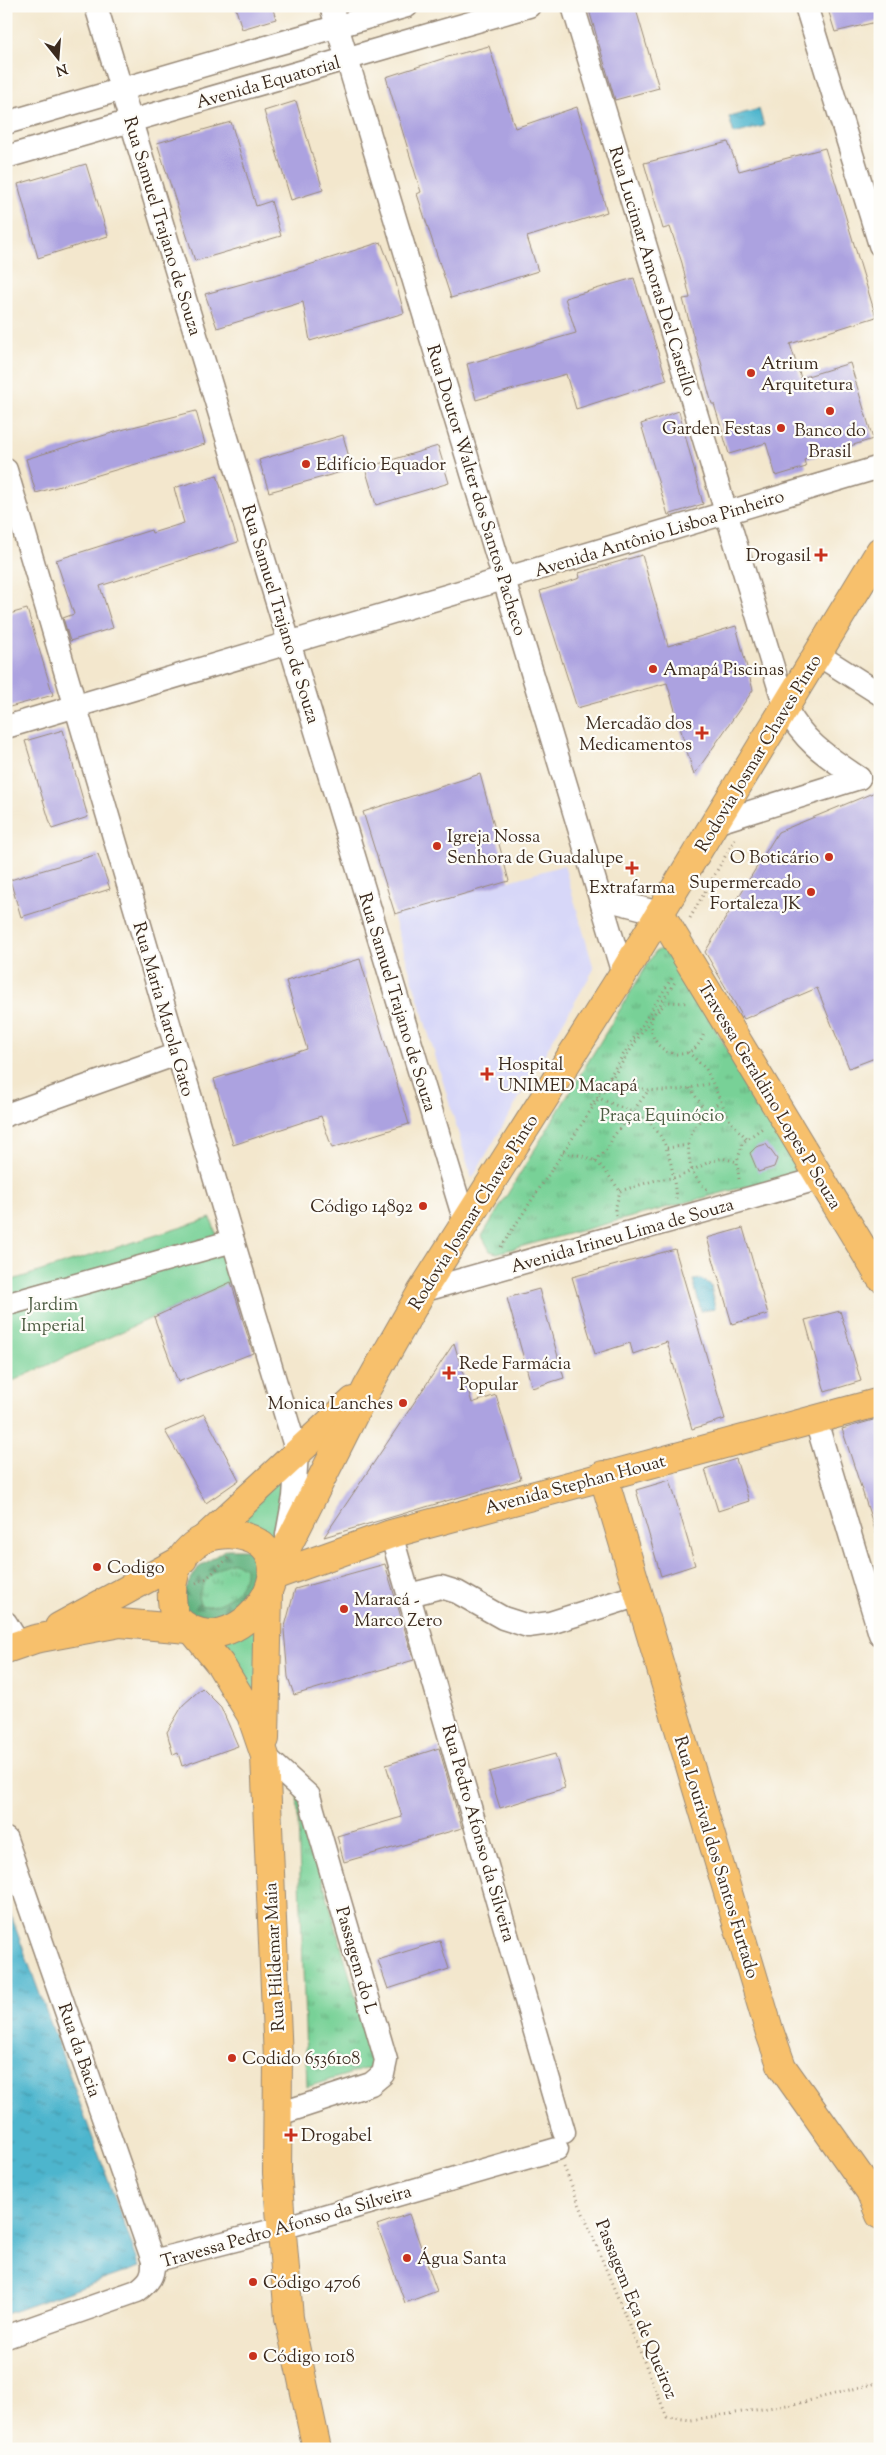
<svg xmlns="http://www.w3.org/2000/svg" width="886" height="2455" font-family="'Sorts Mill Goudy',serif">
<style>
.built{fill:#d7d7f8}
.green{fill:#78d197;stroke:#5a7e5a}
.forest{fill:url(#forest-firs);stroke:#4e6e4f}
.park{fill:url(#park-tufts);stroke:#5a7e5a}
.water{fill:url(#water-ripples);stroke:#447076}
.building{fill:#aca2e0}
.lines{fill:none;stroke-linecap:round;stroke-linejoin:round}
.minor-casing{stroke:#978876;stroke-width:25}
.major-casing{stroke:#978876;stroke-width:30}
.path{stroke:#978876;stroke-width:3;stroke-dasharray:1 4;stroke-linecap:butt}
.minor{stroke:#fff;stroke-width:22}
.major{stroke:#f7c06c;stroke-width:28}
.poi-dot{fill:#c8321e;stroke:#fdfcf7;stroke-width:2}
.labels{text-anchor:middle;stroke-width:4.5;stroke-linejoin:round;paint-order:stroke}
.street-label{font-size:18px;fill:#3b2a1e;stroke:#fdfcf7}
.poi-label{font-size:18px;fill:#3b2a1e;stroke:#fdfcf7;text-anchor:start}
.park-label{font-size:18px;fill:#4d5c42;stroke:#fdfcf7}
</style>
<defs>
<pattern id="forest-firs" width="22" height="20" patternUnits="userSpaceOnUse" patternTransform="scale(1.25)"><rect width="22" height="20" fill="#62b380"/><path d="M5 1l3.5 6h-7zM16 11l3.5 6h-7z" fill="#529268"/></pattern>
<pattern id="park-tufts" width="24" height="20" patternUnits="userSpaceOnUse" patternTransform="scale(1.25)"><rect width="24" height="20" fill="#78d197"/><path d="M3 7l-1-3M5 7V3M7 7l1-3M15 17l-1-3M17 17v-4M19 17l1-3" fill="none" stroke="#64aa7b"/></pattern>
<pattern id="water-ripples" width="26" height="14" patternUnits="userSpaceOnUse" patternTransform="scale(1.25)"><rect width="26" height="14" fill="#4eb5cd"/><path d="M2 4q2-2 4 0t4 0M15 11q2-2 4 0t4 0" fill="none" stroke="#4293a6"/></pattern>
</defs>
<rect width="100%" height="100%" fill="#fdfcf7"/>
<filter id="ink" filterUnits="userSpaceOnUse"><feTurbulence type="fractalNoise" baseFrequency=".02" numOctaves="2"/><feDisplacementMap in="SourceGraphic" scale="10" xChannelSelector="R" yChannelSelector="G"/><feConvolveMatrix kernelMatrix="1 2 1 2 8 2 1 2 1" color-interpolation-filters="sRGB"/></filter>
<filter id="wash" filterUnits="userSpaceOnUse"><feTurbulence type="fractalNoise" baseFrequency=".0096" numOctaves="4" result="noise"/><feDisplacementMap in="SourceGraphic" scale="20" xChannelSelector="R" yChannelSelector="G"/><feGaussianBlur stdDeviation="1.12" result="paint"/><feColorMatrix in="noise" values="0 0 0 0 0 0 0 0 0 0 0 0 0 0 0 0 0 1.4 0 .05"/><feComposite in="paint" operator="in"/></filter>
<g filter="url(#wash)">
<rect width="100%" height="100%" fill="#f3e7cd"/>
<polygon class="built" points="564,865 594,969 472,1179 393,915"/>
<g class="green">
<polygon points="211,1218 231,1282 6,1384 6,1282"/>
<polygon points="291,1470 280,1543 273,1546 244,1527 241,1513"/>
<polygon points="260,1621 260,1701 215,1644"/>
</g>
<path class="forest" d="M226 1549H247C270 1572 252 1603 227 1616 220 1619 212 1620 204 1622L185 1611 184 1590 198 1568Z"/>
<g class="park">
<polygon points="661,949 670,950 796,1169 789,1175 497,1253 490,1251 482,1236 655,952"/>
<path d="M235 1562 245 1568C248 1588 220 1611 201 1605L198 1597C202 1580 218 1565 235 1562Z"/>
<polygon points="297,1789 375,2066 307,2087"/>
</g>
<g class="water">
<polygon points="759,109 764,126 734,134 729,117"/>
<polygon points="701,1279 711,1285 715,1309 701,1311 693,1280"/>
<polygon points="6,1902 140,2267 6,2314"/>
</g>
<g id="blocks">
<g class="building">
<polygon points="235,6 272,6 276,19 242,29"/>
<polygon points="601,6 635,6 659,88 615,100 589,10"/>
<polygon points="827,6 880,6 880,21 835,32"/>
<polygon points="489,46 515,128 577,107 607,212 527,237 538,271 451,298 417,194 421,192 386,77 451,56"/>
<polygon points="296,101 323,190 291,200 264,111"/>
<polygon points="231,122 256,206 271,201 281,236 195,261 157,143"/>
<polygon points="728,142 739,171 825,148 876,317 790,344 801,378 850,363 873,439 804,460 806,467 776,476 766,443 729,454 714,404 712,404 683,299 690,298 682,263 670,227 663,229 644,163"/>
<polygon points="86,164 108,236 38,258 18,184"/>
<polygon points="381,242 394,275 404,313 310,341 303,302 217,328 205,294 293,270"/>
<polygon points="634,278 667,380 576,409 566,374 476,400 467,364 576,333 565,298"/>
<polygon points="196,411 205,444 36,493 26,459 125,429"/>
<polygon points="679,411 703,504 668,515 641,424"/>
<polygon points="343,435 352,469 269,492 259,460"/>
<polygon points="438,446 449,483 376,505 365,468"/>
<polygon points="217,475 238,542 100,586 113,628 70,641 63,618 74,614 56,560 151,530 152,533 184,523 174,488"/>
<polygon points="642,555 668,646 736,626 753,690 694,775 667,683 577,708 540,591 580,578 579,573"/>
<polygon points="27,609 53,695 6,708 6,615"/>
<polygon points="63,730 88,817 52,829 25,741"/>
<polygon points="480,774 509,881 395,914 363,812"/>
<polygon points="880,790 880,1056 849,1068 817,988 744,1019 705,952 778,832"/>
<polygon points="98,854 110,889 21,917 10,880"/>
<polygon points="360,959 409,1124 332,1148 321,1116 233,1145 214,1079 307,1049 286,981"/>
<polygon points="766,1144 777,1159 774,1167 758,1172 750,1153 756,1147"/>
<polygon points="743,1228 768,1314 732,1324 707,1238"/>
<polygon points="675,1249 725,1419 692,1429 667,1342 633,1354 630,1343 595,1354 572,1277"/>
<polygon points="231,1282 253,1353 178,1382 154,1317"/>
<polygon points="539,1289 564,1378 532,1388 507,1298"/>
<polygon points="840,1311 861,1381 825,1392 805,1320"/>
<polygon points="454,1343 472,1403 496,1395 521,1479 324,1537"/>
<polygon points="204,1414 239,1480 206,1503 165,1431"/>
<polygon points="880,1418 880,1535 877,1536 842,1429"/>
<polygon points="736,1459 749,1501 718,1511 705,1469"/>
<polygon points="670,1480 695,1565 661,1576 636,1490"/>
<polygon points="385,1564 414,1660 294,1695 288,1677 284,1630 295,1589"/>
<polygon points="202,1688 221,1707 238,1746 182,1766 178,1753 173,1755 167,1732 183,1705"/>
<polygon points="439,1748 462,1828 344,1862 337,1836 402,1817 386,1765"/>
<polygon points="555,1754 565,1788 500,1808 489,1772"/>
<polygon points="440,1941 449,1969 388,1989 378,1960"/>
<polygon points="409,2214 437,2291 405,2303 377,2225"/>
</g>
</g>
</g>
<g filter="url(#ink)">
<use href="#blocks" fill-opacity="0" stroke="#978876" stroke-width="1"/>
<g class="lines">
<g class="minor-casing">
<g id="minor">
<polyline points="96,6 465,1222"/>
<polyline points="331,6 623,974"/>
<path d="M573 6 785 707C805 743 825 755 859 778"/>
<polyline points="806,6 880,245"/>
<polyline points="6,123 407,6"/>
<polyline points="6,157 529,6"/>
<polyline points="6,470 233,1241 297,1453 294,1497 287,1535"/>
<polyline points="817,654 880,694"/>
<polyline points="6,727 880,467"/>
<polyline points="715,823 859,778"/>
<polyline points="601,898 660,913"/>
<polyline points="6,1115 177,1054"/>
<polyline points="422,1291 821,1178"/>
<polyline points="12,1303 233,1241"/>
<polyline points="816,1421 880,1634"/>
<polyline points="391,1534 564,2132"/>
<polyline points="409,1595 441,1587 457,1592 503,1618 528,1626 550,1623 639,1595"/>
<polyline points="6,1623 19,1644"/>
<polyline points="265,1756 309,1796 386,2060 383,2074 371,2084 279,2114"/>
<path d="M6 1839 153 2261C154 2276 149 2282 137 2291L6 2337"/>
<polyline points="153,2261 282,2228 557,2149"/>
</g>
</g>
<g class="major-casing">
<g id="major">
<polyline points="660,913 880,1277"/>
<polyline points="603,1475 770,2033 782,2067 870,2191 880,2215"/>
<path d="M228 1534C330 1541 234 1681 175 1617 167 1588 174 1553 204 1539 211 1535 220 1535 228 1534Z"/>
<polyline points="204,1539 353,1401"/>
<polyline points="273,1567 285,1551 367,1388 422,1291 623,974 880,551"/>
<polyline points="273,1576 391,1534 880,1402"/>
<polyline points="59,1627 183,1559"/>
<polyline points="194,1632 220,1664 251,1715 265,1756 278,2059 277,2173 289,2318 317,2449"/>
<polyline points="6,1649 35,1639 120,1623 188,1629"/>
<polyline points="265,1739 268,1593"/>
</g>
</g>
<g class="path">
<polyline points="690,918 735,839"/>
<polyline points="658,1011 667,1002 688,1003"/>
<path d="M652 1017C644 1057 697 1069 704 1031"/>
<polyline points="688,1052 706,1069 730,1121 747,1139"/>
<path d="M610 1077C645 1096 674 1093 711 1083"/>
<polyline points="690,1088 707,1113"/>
<path d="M597 1097C611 1104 627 1109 640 1116 669 1132 673 1169 676 1199"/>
<polyline points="591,1106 673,976"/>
<polyline points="667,1148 688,1145"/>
<path d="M563 1152C600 1159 597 1160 620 1191"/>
<polyline points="595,1161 608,1148 613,1137 649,1090"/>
<polyline points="739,1179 737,1162 743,1142 764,1127"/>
<path d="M707 1189C698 1183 692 1173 690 1163 684 1131 698 1122 720 1101"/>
<polyline points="616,1215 615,1210 620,1191 656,1180 679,1177 709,1162 723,1158 737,1162"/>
<polyline points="501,1247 675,982"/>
<polyline points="196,1583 207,1578 228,1558"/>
<polyline points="564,2167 667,2417 691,2420 800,2403 880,2382"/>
</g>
<use href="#minor" class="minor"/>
<use href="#major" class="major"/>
</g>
</g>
<g class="poi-dot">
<circle cx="751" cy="373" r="5"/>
<circle cx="830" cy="411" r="5"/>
<circle cx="781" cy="428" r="5"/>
<circle cx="306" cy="464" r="5"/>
<path d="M818.5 547.5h5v5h5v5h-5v5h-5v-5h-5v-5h5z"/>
<circle cx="653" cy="669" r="5"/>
<path d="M699.5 725.5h5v5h5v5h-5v5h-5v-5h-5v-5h5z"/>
<circle cx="437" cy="846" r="5"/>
<circle cx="829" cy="857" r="5"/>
<path d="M629.5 860.5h5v5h5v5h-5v5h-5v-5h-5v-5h5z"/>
<circle cx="811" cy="892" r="5"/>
<path d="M484.5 1066.5h5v5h5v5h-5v5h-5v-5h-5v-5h5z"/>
<circle cx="423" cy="1206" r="5"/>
<path d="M446.5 1365.5h5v5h5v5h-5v5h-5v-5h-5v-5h5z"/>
<circle cx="403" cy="1403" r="5"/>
<circle cx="97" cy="1567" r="5"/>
<circle cx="344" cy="1609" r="5"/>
<circle cx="232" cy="2058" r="5"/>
<path d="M288.5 2127.5h5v5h5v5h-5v5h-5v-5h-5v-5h5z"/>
<circle cx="407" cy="2258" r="5"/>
<circle cx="253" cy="2282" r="5"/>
<circle cx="253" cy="2356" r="5"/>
</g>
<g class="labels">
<g class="street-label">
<text transform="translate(268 82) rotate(-16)" y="6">Avenida Equatorial</text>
<text transform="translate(163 226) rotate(73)" y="6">Rua Samuel Trajano de Souza</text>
<text transform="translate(653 271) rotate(73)" y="6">Rua Lucimar Amoras Del Castillo</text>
<text transform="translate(477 490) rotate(73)" y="6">Rua Doutor Walter dos Santos Pacheco</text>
<text transform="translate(659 533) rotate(-17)" y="6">Avenida Antônio Lisboa Pinheiro</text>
<text transform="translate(281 614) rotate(73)" y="6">Rua Samuel Trajano de Souza</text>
<text transform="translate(758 753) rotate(-59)" y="6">Rodovia Josmar Chaves Pinto</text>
<text transform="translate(398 1002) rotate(73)" y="6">Rua Samuel Trajano de Souza</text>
<text transform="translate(164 1009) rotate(74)" y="6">Rua Maria Marola Gato</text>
<text transform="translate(770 1095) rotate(59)" y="6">Travessa Geraldino Lopes P Souza</text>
<text transform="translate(473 1212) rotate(-58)" y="6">Rodovia Josmar Chaves Pinto</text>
<text transform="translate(622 1235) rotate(-16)" y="6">Avenida Irineu Lima de Souza</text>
<text transform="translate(575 1484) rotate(-15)" y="6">Avenida Stephan Houat</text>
<text transform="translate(479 1833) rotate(74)" y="6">Rua Pedro Afonso da Silveira</text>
<text transform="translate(717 1857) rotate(73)" y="6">Rua Lourival dos Santos Furtado</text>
<text transform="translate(274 1957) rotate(-93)" y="6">Rua Hildemar Maia</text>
<text transform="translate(357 1960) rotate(74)" y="6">Passagem do L</text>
<text transform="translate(80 2050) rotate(71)" y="6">Rua da Bacia</text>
<text transform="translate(286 2226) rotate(-16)" y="6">Travessa Pedro Afonso da Silveira</text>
<text transform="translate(637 2309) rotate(68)" y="6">Passagem Eça de Queiroz</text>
</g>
<g class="poi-label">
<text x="761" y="369">Atrium<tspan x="761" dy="21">Arquitetura</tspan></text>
<text x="771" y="434" text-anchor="end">Garden Festas</text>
<text x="830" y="436" text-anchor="middle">Banco do<tspan x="830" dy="21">Brasil</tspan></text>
<text x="316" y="470">Edifício Equador</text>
<text x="811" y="561" text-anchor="end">Drogasil</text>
<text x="663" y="675">Amapá Piscinas</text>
<text x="692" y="729" text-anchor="end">Mercadão dos<tspan x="692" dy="21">Medicamentos</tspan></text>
<text x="447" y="842">Igreja Nossa<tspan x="447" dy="21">Senhora de Guadalupe</tspan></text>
<text x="819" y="863" text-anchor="end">O Boticário</text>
<text x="801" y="888" text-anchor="end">Supermercado<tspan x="801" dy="21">Fortaleza JK</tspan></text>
<text x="632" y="893" text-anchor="middle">Extrafarma</text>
<text x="498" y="1070">Hospital<tspan x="498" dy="21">UNIMED Macapá</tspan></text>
<text x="413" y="1212" text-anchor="end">Código 14892</text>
<text x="459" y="1369">Rede Farmácia<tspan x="459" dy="21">Popular</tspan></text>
<text x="393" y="1409" text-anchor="end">Monica Lanches</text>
<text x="107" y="1573">Codigo</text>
<text x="354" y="1605">Maracá -<tspan x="354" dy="21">Marco Zero</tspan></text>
<text x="242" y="2064">Codido 6536108</text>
<text x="301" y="2141">Drogabel</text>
<text x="417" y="2264">Água Santa</text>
<text x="263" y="2288">Código 4706</text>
<text x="263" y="2362">Código 1018</text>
</g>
<g class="park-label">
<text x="662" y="1121">Praça Equinócio</text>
<text x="53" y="1310">Jardim<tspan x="53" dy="21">Imperial</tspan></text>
</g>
</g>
<rect width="886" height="2455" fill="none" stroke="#fdfcf7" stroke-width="25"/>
<g transform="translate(58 58) rotate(163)" stroke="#fdfcf7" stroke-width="4" paint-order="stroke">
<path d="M0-4L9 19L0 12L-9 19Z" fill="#3b2a1e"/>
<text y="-8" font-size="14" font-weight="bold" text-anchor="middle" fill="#3b2a1e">N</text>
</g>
</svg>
